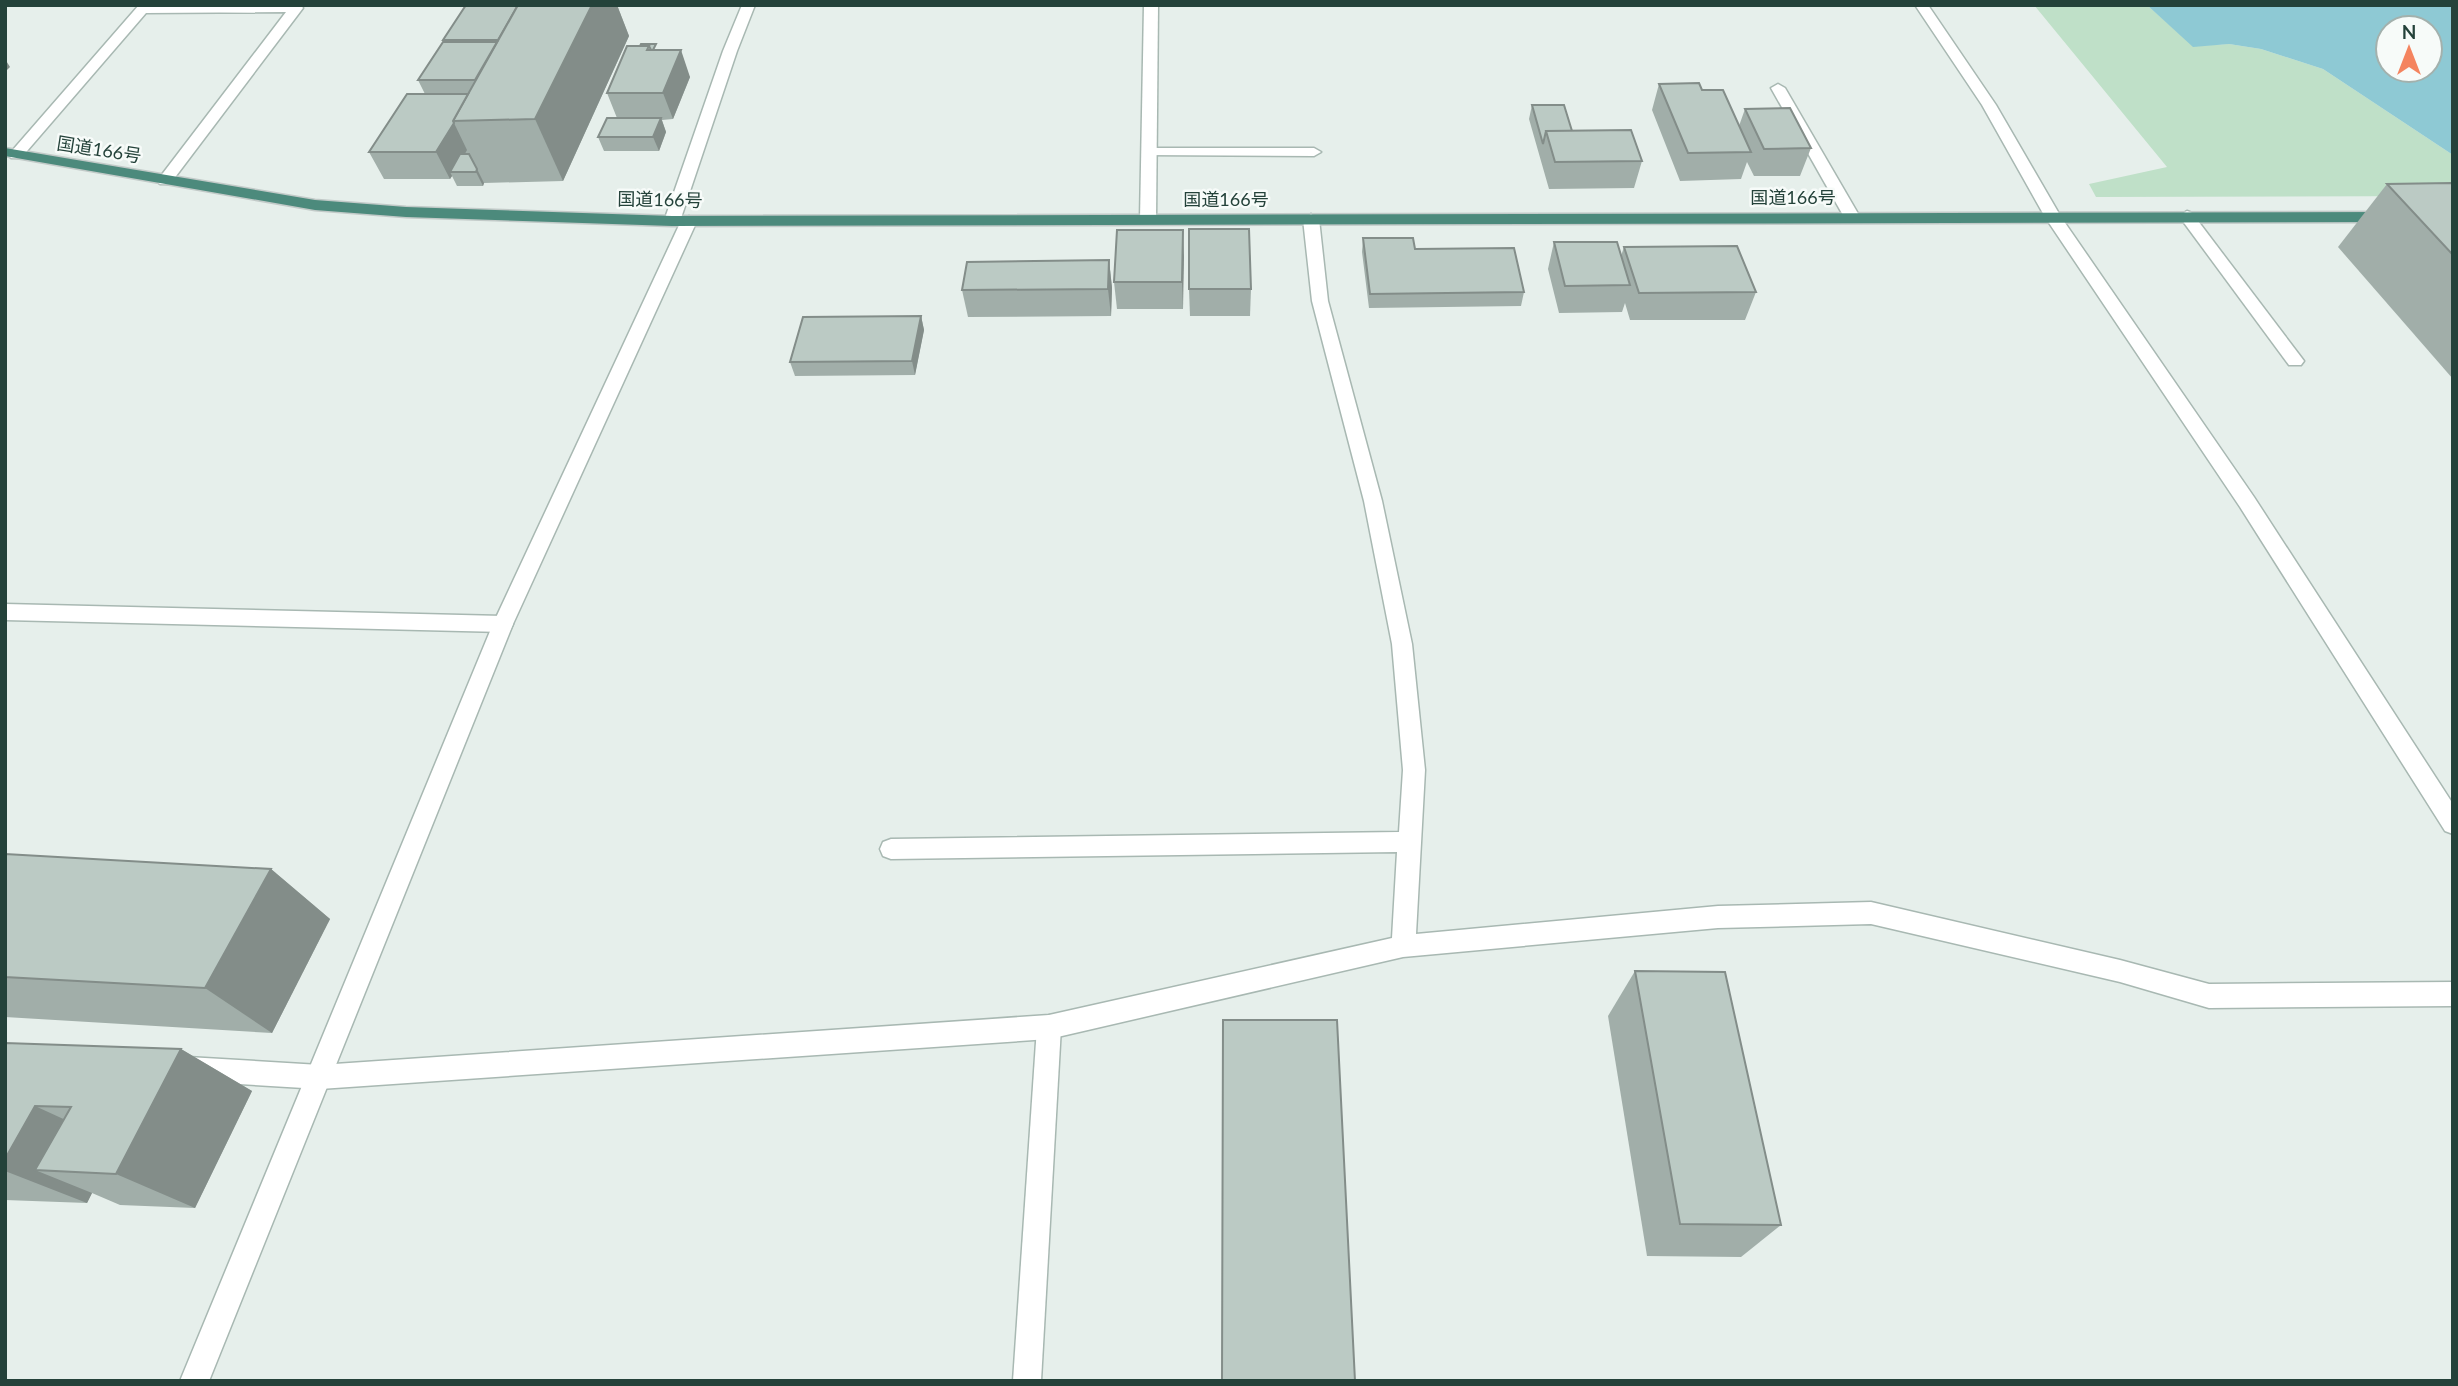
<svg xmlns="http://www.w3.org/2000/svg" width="2458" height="1386" font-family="Lato,'Noto Sans JP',sans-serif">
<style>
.green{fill:#bfe0c8}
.water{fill:#8ec9d4;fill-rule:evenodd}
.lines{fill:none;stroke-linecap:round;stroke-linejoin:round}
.service-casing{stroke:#a8b8b2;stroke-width:3}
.minor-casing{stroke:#a8b8b2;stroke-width:3}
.tertiary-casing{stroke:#a8b8b2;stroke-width:3}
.trunk-casing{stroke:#c2cac8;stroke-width:3}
.service{fill:#fff;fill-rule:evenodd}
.minor{fill:#fff;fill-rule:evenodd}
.tertiary{fill:#fff;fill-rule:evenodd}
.trunk{fill:#4c8a7c;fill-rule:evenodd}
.wall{fill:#a1aea9}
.shaded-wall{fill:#838d89}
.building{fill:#bbcac4;stroke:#838d89;stroke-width:2}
.labels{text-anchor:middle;stroke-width:5;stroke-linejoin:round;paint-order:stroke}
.far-street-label{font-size:18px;fill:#24423a;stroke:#f7fbf9}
</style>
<rect width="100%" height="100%" fill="#e6efeb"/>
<polygon class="green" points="2034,5 2147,5 2193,46 2229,44 2261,49 2323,69 2453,155 2453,196 2096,197 2089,184 2167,167"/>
<path class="water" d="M2147 5H2453V155L2323 69 2261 49 2229 44 2193 47ZM2388 28H2430V70H2388Z"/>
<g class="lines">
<g class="service-casing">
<g id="service">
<polygon points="1778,84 1785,88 1860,217 1858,220 1852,222 1844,217 1771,88"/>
<polygon points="1149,148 1314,148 1321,152 1314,156 1144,155 1142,152"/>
<polygon points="2187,211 2192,213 2301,357 2304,361 2301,365 2289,365 2179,216"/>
<polygon points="1049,1015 1058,1019 1061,1027 1041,1381 1013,1381 1037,1027 1040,1019"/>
</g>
</g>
<g class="minor-casing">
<g id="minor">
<polygon points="139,5 301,5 303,8 170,184 160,184 157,181 286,12 146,13 21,158 11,158 9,155 11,152"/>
<polygon points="742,5 755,5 737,51 680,221 678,224 666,224 664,221 723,51"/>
<polygon points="1144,5 1158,5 1156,219 1148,224 1140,219"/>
<polygon points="1915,5 1928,5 1996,105 2061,217 2254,497 2453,804 2453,834 2445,831 2240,507 2045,217 1982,105"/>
<polygon points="1311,214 1319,219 1328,301 1382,501 1412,644 1425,770 1416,934 1718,906 1871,902 2120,960 2209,984 2453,982 2453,1006 2209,1008 2120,982 1871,924 1718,928 1403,957 1049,1039 320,1089 188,1081 179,1078 175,1069 179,1060 188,1057 320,1065 1049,1015 1392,938 1397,852 891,859 883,856 880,849 883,842 891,839 1399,832 1403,770 1392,644 1364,501 1312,301 1303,219"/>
<polygon points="5,604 503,616 510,618 513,624 510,630 503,632 5,620"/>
</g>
</g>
<g class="tertiary-casing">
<polygon id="tertiary" points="689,216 697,221 513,624 209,1381 180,1381 493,624 681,221"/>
</g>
<g class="trunk-casing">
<polygon id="trunk" points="5,148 315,200 406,207 672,216 2389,212 2397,217 2389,222 672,226 406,217 315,210 5,156"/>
</g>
<use href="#service" class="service"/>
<use href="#minor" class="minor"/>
<use href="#tertiary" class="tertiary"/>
<use href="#trunk" class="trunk"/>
</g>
<g class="wall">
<polygon points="466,5 617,5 629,36 563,181 484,183 483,186 457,186 452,176 450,179 384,179 369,152 425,94 418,80 444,42 443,40"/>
<polygon points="658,50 690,77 673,119 662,120 666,132 659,151 604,151 598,137 617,118 607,93"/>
<polygon points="1659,84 1702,90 1739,126 1745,109 1811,148 1800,176 1754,176 1747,162 1741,179 1680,181 1652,110"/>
<polygon points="1532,105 1572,131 1642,161 1634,188 1549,189 1529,119"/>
<polygon points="2387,184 2453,185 2453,379 2338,247"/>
<polygon points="1183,230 1183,309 1117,309 1114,282"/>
<polygon points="1363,238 1415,249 1524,292 1521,306 1369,308 1362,252"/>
<polygon points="1554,242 1621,256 1624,247 1756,292 1745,320 1630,320 1625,303 1622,312 1559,313 1548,269"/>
<polygon points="1109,260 1112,288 1111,316 968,317 962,290"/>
<polygon points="1189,289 1251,289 1250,316 1190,316"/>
<polygon points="921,316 924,330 915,375 795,376 790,362"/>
<polygon points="5,854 271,869 330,919 272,1033 5,1017"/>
<polygon points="1635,971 1781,1225 1741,1257 1647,1256 1608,1016"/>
<polygon points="5,1043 181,1049 252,1091 195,1208 120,1205 92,1193 87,1203 5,1200"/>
</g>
<g class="shaded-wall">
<polygon points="592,5 617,5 629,36 563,181 535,119"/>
<polygon points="681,50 690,77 673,119 663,93"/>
<polygon points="5,59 10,67 5,72"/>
<polygon points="661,118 666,132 659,151 653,137"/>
<polygon points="454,123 467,150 455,172 450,172 452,176 450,179 436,152"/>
<polygon points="477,169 484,183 483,186 476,172"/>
<polygon points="1183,230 1184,257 1183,309 1182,282"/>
<polygon points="1109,260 1112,288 1111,316 1108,289"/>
<polygon points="921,316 924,330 915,375 912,361"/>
<polygon points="271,869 330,919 272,1033 205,988"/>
<polygon points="181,1049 252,1091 195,1208 116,1174"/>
<polygon points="35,1106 118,1144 35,1170 92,1193 87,1203 5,1171 5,1159"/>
</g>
<g class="building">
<polygon points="466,5 518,5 498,40 443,40"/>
<polygon points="518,5 592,5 535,119 453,121"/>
<polygon points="443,42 497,42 475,80 418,80"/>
<polygon points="641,44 656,44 653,50 651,50 649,46 640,46"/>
<polygon points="627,46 649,46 647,50 681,50 663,93 607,93"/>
<polygon points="1699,83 1702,90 1723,90 1751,152 1688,153 1659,84"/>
<polygon points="407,94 468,94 453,121 454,123 436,152 369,152"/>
<polygon points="1532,105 1564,105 1572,131 1546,131 1543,144"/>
<polygon points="1790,108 1811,148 1764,149 1745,109"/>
<polygon points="607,118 661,118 653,137 598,137"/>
<polygon points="1631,130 1642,161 1555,162 1546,131"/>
<polygon points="460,154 469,154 477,169 476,172 450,172"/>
<polygon points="2451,183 2453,185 2453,255 2387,184"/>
<polygon points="1189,229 1249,229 1251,289 1189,289"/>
<polygon points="1117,230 1183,230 1182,282 1114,282"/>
<polygon points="1363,238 1413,238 1415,249 1514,248 1524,292 1370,294"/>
<polygon points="1554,242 1617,242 1630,285 1565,286"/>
<polygon points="1737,246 1756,292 1639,293 1624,247"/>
<polygon points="1109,260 1108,289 962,290 967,262"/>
<polygon points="921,316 912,361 790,362 803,317"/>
<polygon points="5,854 271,869 205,988 5,977"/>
<polygon points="1635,971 1725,972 1781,1225 1680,1224"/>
<polygon points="1223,1020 1337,1020 1355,1381 1222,1381"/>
<polygon points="5,1043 181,1049 116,1174 35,1170 71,1107 35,1106 5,1159"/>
</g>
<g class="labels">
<g class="far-street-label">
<text transform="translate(99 150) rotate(9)" y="6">国道166号</text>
<text x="1793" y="204">国道166号</text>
<text transform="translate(660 200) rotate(1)" y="6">国道166号</text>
<text x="1226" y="206">国道166号</text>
</g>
</g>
<rect width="2458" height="1386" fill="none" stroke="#24423a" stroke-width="14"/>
<g transform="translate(2409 49)"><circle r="33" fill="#f7fbf9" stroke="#a3b1ad" stroke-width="2"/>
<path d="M0-5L12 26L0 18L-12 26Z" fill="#f4845f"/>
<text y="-10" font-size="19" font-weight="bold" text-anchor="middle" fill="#24423a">N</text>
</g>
</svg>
